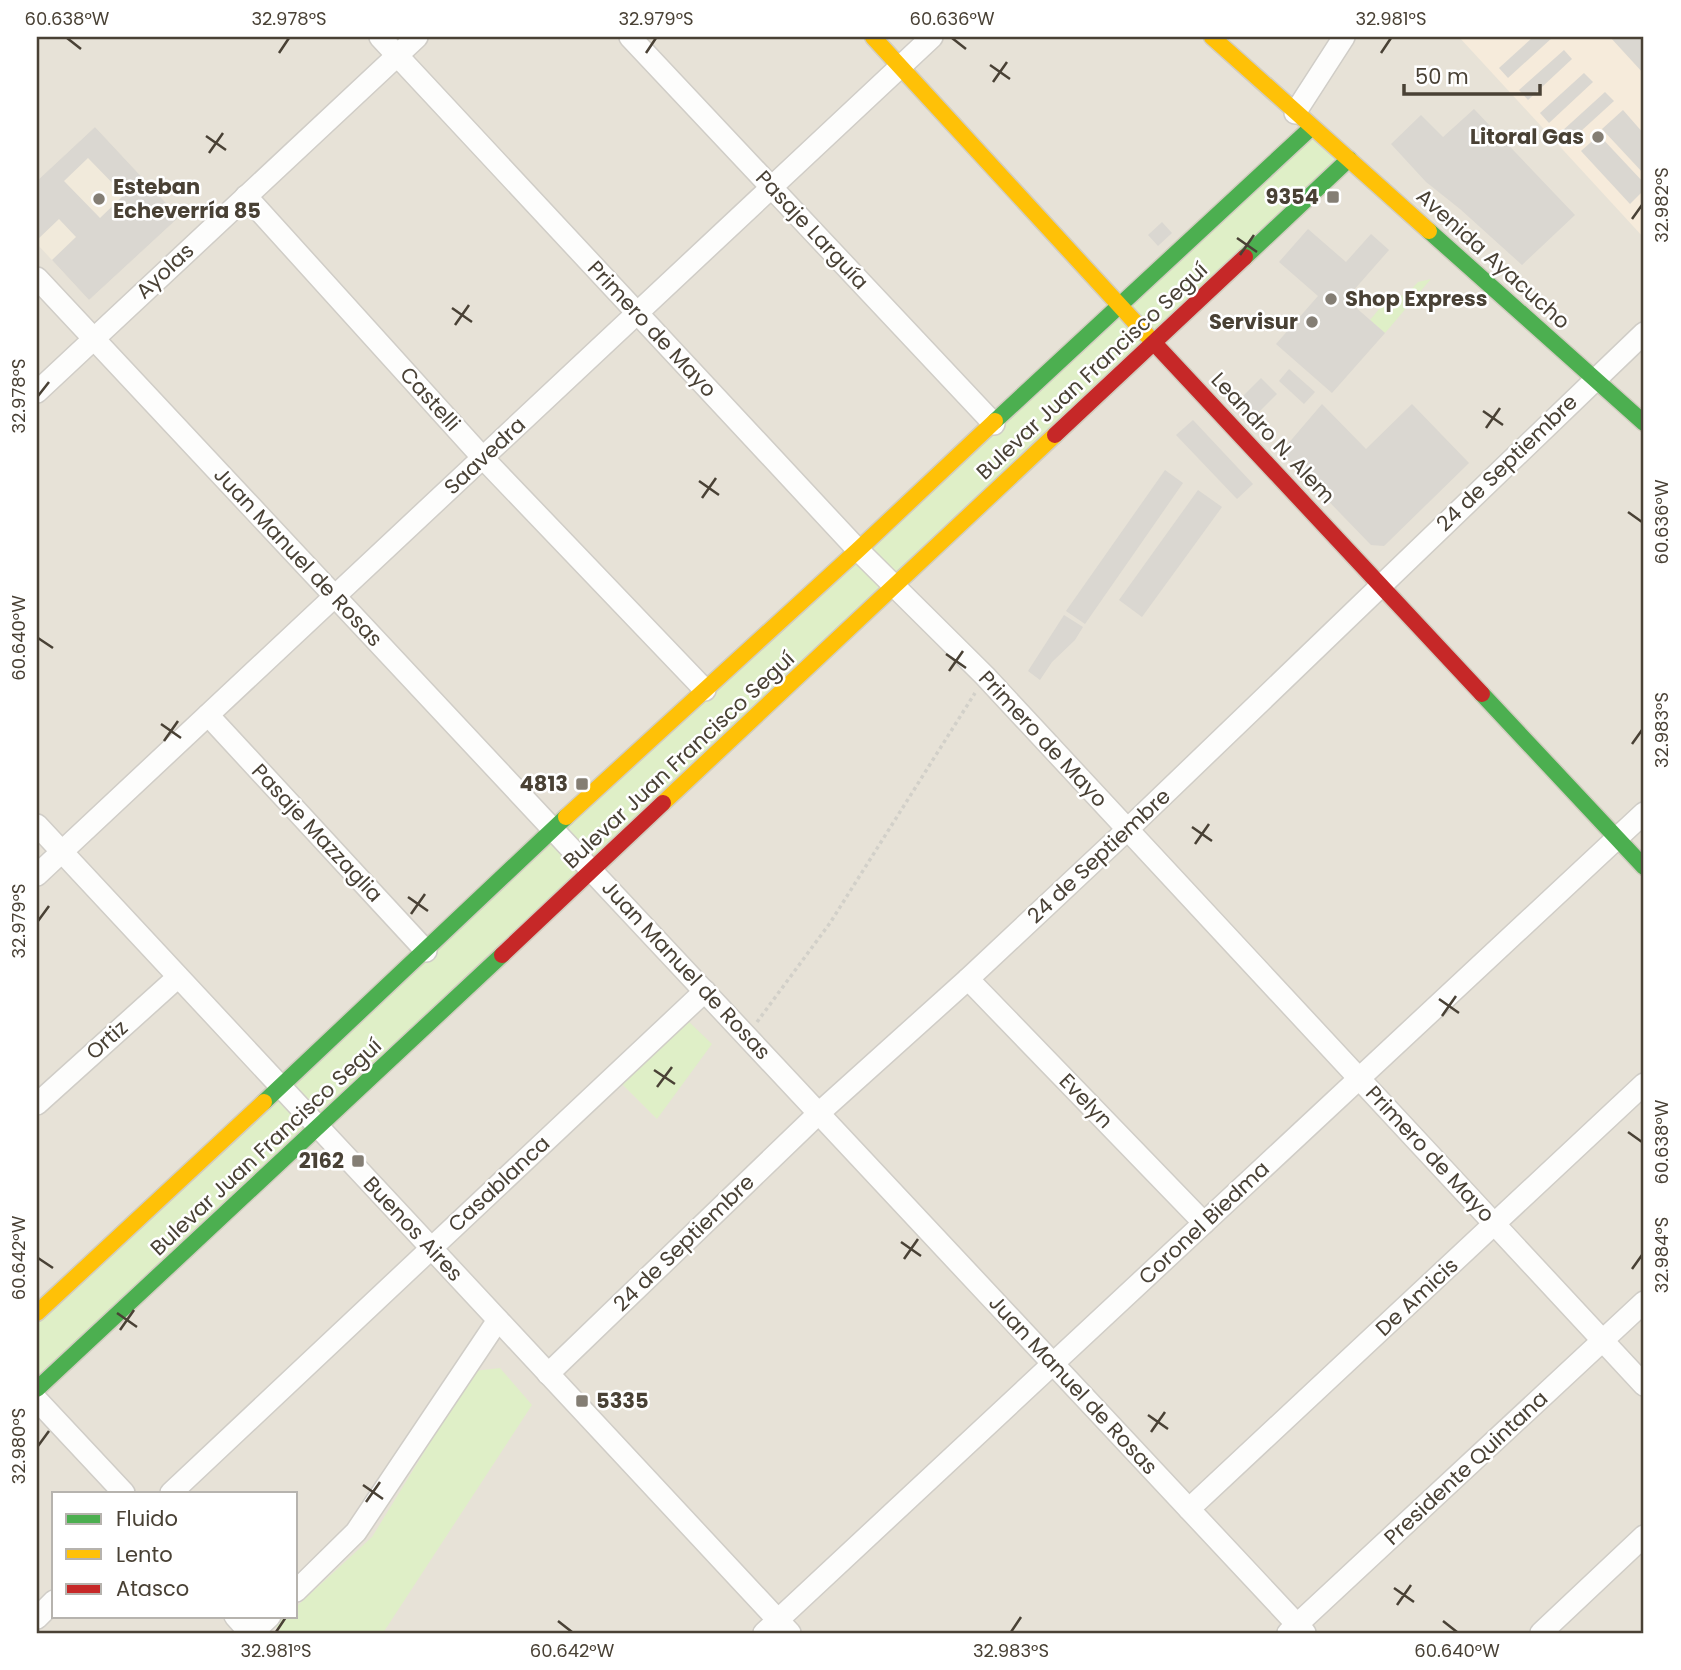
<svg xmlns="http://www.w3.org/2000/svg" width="1681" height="1670" font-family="Poppins,sans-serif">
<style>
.residential{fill:#e7e2d7;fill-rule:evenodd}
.commercial{fill:#f6ebdb}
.education{fill:#f1eadb}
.green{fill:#dfefc7}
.building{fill:#dad7d1;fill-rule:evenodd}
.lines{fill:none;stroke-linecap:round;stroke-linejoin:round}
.street-casing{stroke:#d0cdc7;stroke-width:24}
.fast-casing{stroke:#d2cdc0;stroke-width:19}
.slow-casing{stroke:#d2cdc0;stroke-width:19}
.jam-casing{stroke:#d2cdc0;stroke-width:19}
.path{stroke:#d2d0c9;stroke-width:3.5;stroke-dasharray:3.5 3.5;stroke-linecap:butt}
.street{stroke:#fdfdfc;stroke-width:21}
.fast{stroke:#4caf50;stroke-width:16}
.slow{stroke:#ffc107;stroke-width:16}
.jam{stroke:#c62828;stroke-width:16}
.ticks{fill:none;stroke:#494135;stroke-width:2.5}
.poi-dot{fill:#847e74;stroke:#fff;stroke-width:2.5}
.labels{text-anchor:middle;stroke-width:5;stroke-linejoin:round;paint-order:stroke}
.poi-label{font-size:21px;font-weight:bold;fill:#494135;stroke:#fff;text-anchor:end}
.street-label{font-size:21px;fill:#494135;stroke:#fff}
.neatline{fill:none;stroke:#494135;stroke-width:2.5}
.ticks-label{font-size:18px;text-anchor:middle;fill:#494135}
</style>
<rect width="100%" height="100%" fill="#f2f0ea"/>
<path class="residential" d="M37 37H1644V1633H37ZM54 1493H296V1616H54Z"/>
<polygon class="commercial" points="1459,37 1644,37 1644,238"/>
<polygon class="education" points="95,127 179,217 89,300 37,244 37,181"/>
<g class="green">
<polygon points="1312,127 1349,159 37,1389 37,1313"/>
<polygon points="1431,279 1385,333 1370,320 1384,303 1390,308 1401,295 1404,297 1418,282"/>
<polygon points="686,1019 712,1044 657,1119 620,1082"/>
<polygon points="500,1368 532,1405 383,1633 282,1633 275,1625 286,1616 296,1616 296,1607 372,1537 474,1371"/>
</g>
<g class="building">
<polygon points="1533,37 1553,37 1508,78 1499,68"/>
<polygon points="1610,37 1644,37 1644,74"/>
<polygon points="1564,50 1572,59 1528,100 1519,90"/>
<polygon points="1584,73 1593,82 1549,123 1540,113"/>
<polygon points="1605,92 1614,101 1569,142 1561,132"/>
<polygon points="1474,109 1575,215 1522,265 1460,209 1426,182 1391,144 1421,115 1443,137"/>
<polygon points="1623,110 1644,134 1644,174 1602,129"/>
<path d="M95 127 179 217 89 300 52 260 76 237 59 219 37 240V181ZM88 158 124 195 100 218 64 181Z"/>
<polygon points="1599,135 1644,183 1644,190 1630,204 1581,151"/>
<polygon points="1162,222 1172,233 1158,246 1148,235"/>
<polygon points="1308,229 1346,262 1371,234 1389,250 1346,299 1385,333 1332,393 1276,344 1318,296 1279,262"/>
<polygon points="1289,369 1315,392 1304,404 1279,381"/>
<polygon points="1261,378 1277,394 1252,419 1236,403"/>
<polygon points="1322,404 1366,449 1412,404 1469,463 1384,546 1371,545 1281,452"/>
<polygon points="1193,420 1253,484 1237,499 1176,435"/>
<polygon points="1165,470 1183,483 1085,624 1066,611"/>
<polygon points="1198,490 1222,507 1142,617 1119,600"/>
<polygon points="1064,615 1083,627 1075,640 1052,662 1040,680 1028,671"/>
</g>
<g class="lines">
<g class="street-casing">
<g id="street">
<polyline points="380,37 858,550 985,676 1644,1385"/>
<polyline points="630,37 994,424"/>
<polyline points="1295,113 1344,37"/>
<polyline points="246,196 483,458 705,690"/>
<polyline points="37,278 1305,1633"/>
<polyline points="37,392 417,37"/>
<polyline points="208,715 426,951"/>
<polyline points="37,825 790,1633"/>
<polyline points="37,875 932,37"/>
<polyline points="968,979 1204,1223"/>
<polyline points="37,1104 178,977"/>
<polyline points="548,1374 819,1113 968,979 1128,829 1644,333"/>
<polyline points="37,1400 124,1493"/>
<polyline points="171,1493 705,991"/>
<polyline points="1189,1509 1644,1084"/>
<polyline points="296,1591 356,1532 498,1320"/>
<polyline points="235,1616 250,1633"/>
<polyline points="37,1618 54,1601"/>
<polyline points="252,1633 270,1616"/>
<polyline points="764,1633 1644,813"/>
<polyline points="1288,1633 1644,1302"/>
<polyline points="1541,1633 1644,1536"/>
</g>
</g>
<g class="fast-casing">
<g id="fast">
<polyline points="1429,231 1644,423"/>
<polyline points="1245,257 1349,159"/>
<polyline points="995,421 1312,127"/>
<polyline points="1482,694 1644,867"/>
<polyline points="264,1102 566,817"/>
<polyline points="37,1389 502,955"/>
</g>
</g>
<g class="slow-casing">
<g id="slow">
<polyline points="873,37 1156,345"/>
<polyline points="1212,37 1429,231"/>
<polyline points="663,803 1055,435"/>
<polyline points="566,817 858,550 995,421"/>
<polyline points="37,1313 264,1102"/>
</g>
</g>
<g class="jam-casing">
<g id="jam">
<polyline points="1156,345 1482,694"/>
<polyline points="1055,435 1245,257"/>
<polyline points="502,955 663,803"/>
</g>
</g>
<polyline class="path" points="757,1022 830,923 975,693"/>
<use href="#street" class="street"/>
<use href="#fast" class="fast"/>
<use href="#slow" class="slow"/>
<use href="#jam" class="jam"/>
</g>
<path class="ticks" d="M67 38 81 49M952 38 966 49M279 53 289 38M646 53 656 38M1381 53 1391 38M990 65 1010 79M993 82 1007 62M206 136 226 150M209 153 223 133M1632 219 1642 205M1237 238 1257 252M1240 255 1254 235M452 308 472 322M455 325 469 305M38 396 49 382M1483 411 1503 425M1486 428 1500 408M699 481 719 495M702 498 716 478M1628 512 1642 522M38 638 53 648M946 654 966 668M949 671 963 651M161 724 181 738M164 741 178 721M1632 744 1642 730M1192 827 1212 841M1195 844 1209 824M408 897 428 911M411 914 425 894M38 921 49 906M1439 999 1459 1013M1442 1016 1456 996M654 1070 675 1084M657 1087 672 1067M1628 1132 1642 1142M901 1242 921 1256M38 1258 53 1268M904 1259 918 1239M1632 1269 1642 1255M117 1313 137 1327M120 1330 134 1310M1148 1415 1168 1429M1151 1432 1165 1412M38 1446 49 1431M363 1485 383 1499M366 1502 380 1482M1394 1588 1414 1602M1397 1605 1411 1585M558 1621 572 1632M1443 1621 1457 1632M276 1632 286 1617M1011 1632 1021 1617"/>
<g class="poi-dot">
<circle cx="1598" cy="137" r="7"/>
<rect x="1326" y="190" width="14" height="14" rx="3.5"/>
<circle cx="99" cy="199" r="7"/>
<circle cx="1331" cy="299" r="7"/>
<circle cx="1312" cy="322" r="7"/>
<rect x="575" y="777" width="14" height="14" rx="3.5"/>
<rect x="351" y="1154" width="14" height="14" rx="3.5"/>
<rect x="575" y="1394" width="14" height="14" rx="3.5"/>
</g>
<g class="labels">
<g class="poi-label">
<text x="1584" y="144">Litoral Gas</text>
<text x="113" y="194" text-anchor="start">Esteban<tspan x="113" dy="24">Echeverría 85</tspan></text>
<text x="1319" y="204">9354</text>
<text x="1345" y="306" text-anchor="start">Shop Express</text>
<text x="1298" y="329">Servisur</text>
<text x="568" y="791">4813</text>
<text x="344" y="1168">2162</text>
<text x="596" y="1408" text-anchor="start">5335</text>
</g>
<g class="street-label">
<text transform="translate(812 230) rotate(47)" y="7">Pasaje Larguía</text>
<text transform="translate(1493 259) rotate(42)" y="7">Avenida Ayacucho</text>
<text transform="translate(165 271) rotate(-43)" y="7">Ayolas</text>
<text transform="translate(652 329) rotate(47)" y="7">Primero de Mayo</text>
<text transform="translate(1092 371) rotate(-43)" y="7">Bulevar Juan Francisco Seguí</text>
<text transform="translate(430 399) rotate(48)" y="7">Castelli</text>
<text transform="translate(1273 438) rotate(47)" y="7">Leandro N. Alem</text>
<text transform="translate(485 456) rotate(-43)" y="7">Saavedra</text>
<text transform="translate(1507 463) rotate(-44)" y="7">24 de Septiembre</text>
<text transform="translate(298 557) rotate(47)" y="7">Juan Manuel de Rosas</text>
<text transform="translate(1043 739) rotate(47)" y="7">Primero de Mayo</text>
<text transform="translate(679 760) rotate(-43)" y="7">Bulevar Juan Francisco Seguí</text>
<text transform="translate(317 833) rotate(47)" y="7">Pasaje Mazzaglia</text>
<text transform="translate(1099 856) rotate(-43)" y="7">24 de Septiembre</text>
<text transform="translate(686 970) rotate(47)" y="7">Juan Manuel de Rosas</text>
<text transform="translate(107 1040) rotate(-42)" y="7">Ortiz</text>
<text transform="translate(1086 1101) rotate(46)" y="7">Evelyn</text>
<text transform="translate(266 1147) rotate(-43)" y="7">Bulevar Juan Francisco Seguí</text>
<text transform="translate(1430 1154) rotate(47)" y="7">Primero de Mayo</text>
<text transform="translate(499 1184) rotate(-43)" y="7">Casablanca</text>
<text transform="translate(1204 1223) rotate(-43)" y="7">Coronel Biedma</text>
<text transform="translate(413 1229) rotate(47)" y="7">Buenos Aires</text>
<text transform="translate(684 1243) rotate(-44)" y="7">24 de Septiembre</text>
<text transform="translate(1417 1297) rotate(-43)" y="7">De Amicis</text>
<text transform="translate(1073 1385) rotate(47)" y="7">Juan Manuel de Rosas</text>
<text transform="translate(1466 1468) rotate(-43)" y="7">Presidente Quintana</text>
</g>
</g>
<rect width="1681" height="1670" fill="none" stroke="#ffffff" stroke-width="77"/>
<rect x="52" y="1492" width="245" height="126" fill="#ffffff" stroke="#b6b3ae" stroke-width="2"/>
<rect x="66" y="1514" width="35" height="10" fill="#4caf50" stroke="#b6b3ae" stroke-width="2"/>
<text x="116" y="1526" font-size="21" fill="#494135">Fluido</text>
<rect x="66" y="1549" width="35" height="10" fill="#ffc107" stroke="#b6b3ae" stroke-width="2"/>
<text x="116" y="1562" font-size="21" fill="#494135">Lento</text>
<rect x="66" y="1584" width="35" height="10" fill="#c62828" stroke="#b6b3ae" stroke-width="2"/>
<text x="116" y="1596" font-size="21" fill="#494135">Atasco</text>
<path d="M1404 84v10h136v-10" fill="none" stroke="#494135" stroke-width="3.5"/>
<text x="1415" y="84" font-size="21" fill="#494135" stroke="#ffffff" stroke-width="5" paint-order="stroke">50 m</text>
<rect x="38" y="38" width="1604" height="1594" class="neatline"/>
<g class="ticks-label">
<text x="67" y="25">60.638°W</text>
<text x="289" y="25">32.978°S</text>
<text x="656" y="25">32.979°S</text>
<text x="952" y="25">60.636°W</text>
<text x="1391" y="25">32.981°S</text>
<text transform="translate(1662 205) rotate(-90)" y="6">32.982°S</text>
<text transform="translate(19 396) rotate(-90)" y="6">32.978°S</text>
<text transform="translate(1662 522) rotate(-90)" y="6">60.636°W</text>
<text transform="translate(19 638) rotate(-90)" y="6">60.640°W</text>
<text transform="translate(1662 730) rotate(-90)" y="6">32.983°S</text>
<text transform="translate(19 921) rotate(-90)" y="6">32.979°S</text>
<text transform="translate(1662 1142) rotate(-90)" y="6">60.638°W</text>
<text transform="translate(1662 1255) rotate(-90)" y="6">32.984°S</text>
<text transform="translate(19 1258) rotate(-90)" y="6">60.642°W</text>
<text transform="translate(19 1446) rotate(-90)" y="6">32.980°S</text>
<text x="276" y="1657">32.981°S</text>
<text x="572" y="1657">60.642°W</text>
<text x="1011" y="1657">32.983°S</text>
<text x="1457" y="1657">60.640°W</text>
</g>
</svg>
